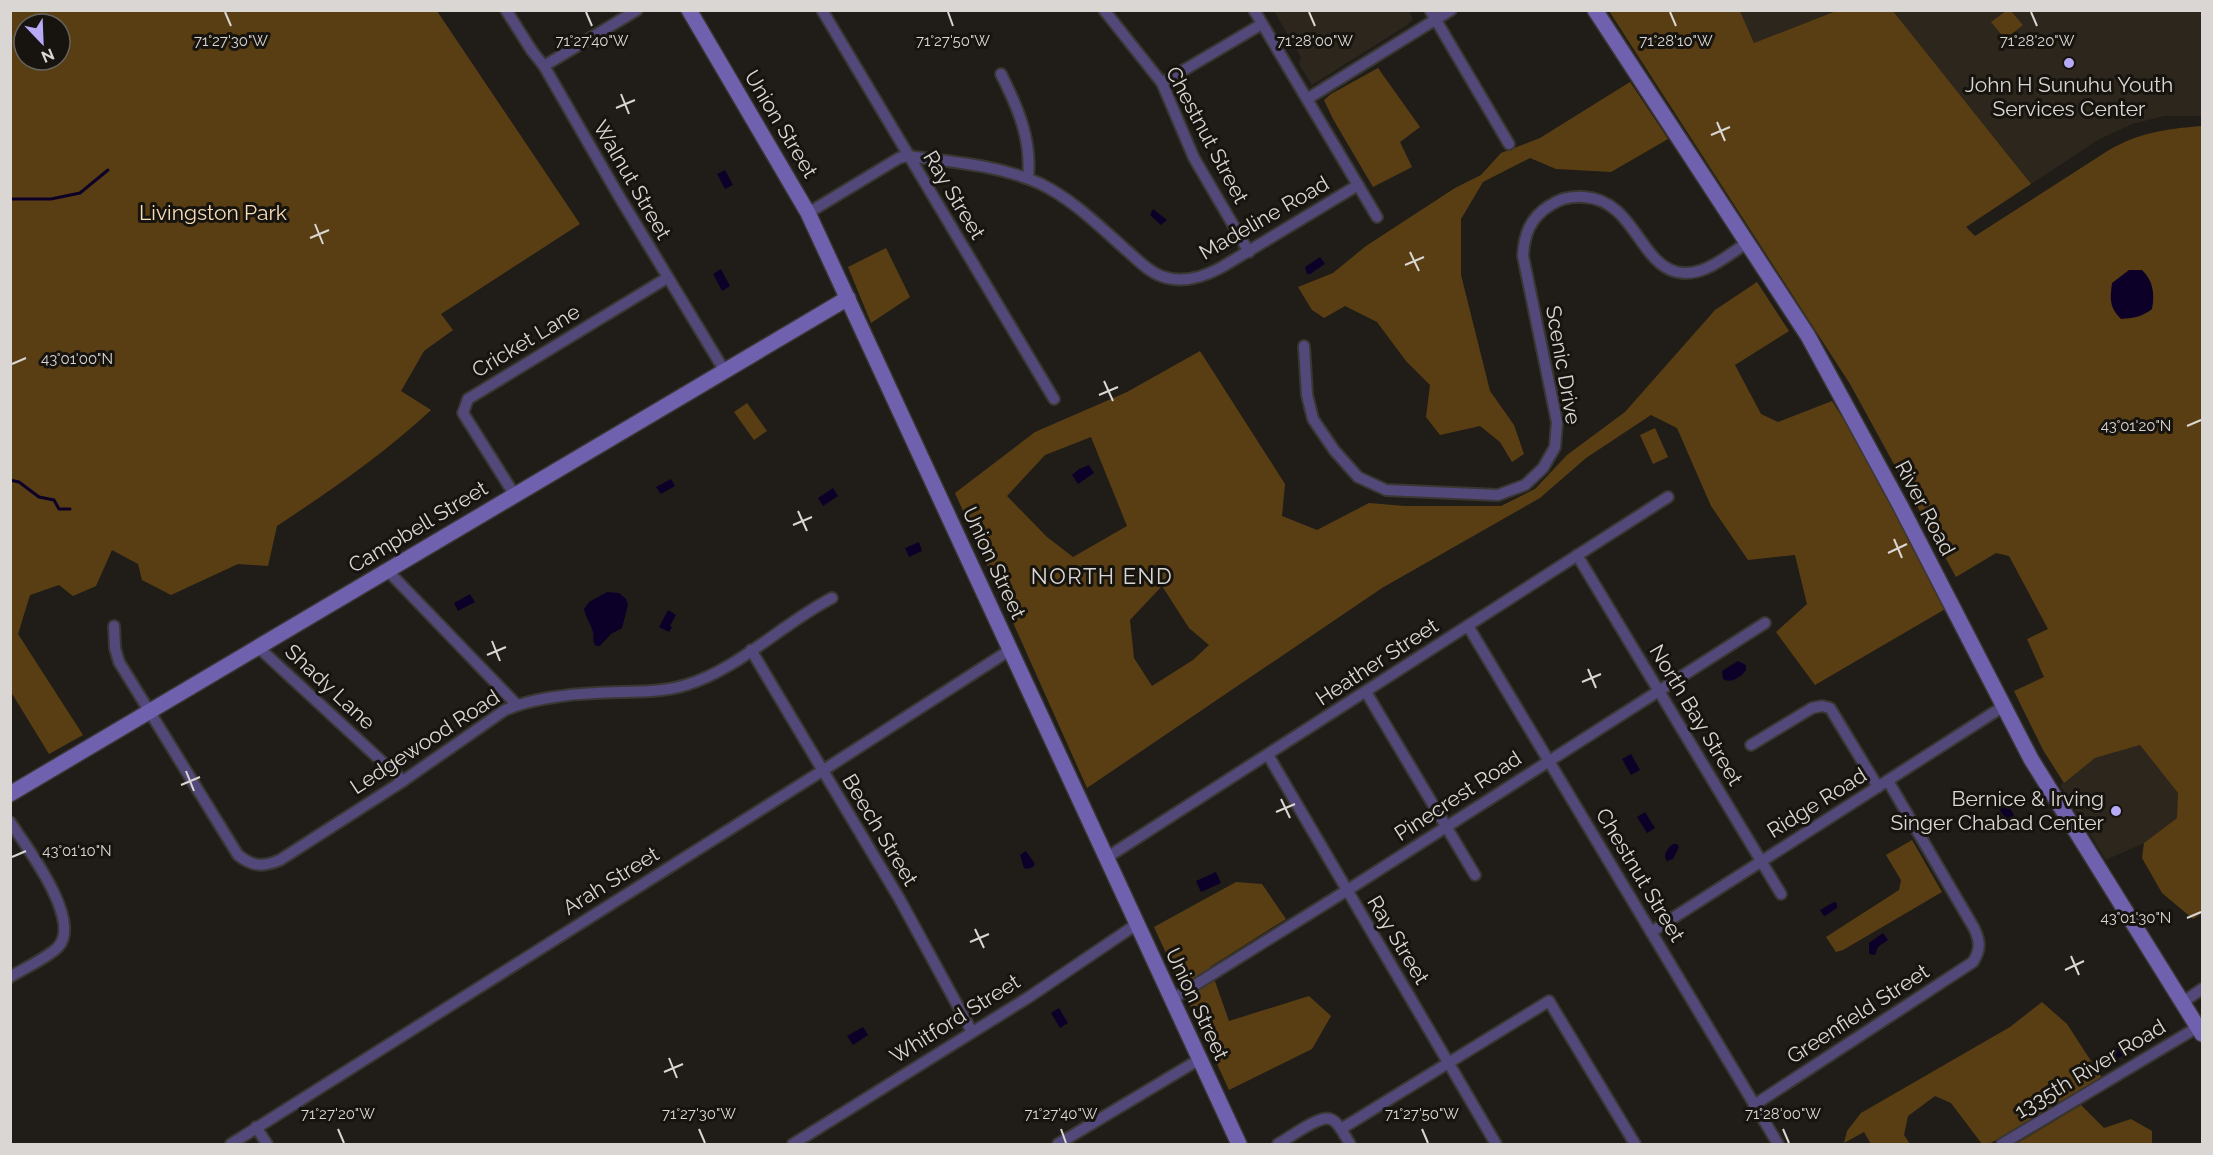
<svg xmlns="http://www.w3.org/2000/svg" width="2213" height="1155" font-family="Raleway,sans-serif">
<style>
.built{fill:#2d261d}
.green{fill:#5a3e13;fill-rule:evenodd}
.water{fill:#0c0029}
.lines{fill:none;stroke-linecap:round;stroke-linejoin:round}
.stream{stroke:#0c0029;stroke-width:3}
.street-casing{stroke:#3a3732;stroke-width:14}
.secondary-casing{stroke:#3a3732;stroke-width:18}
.street{stroke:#52497a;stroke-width:10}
.secondary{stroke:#7061ae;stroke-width:15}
.ticks{fill:none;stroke:#d9d6d3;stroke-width:2}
.poi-dot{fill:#b7abf8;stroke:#17140f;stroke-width:2}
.labels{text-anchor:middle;stroke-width:6;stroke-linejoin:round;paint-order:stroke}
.poi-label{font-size:21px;fill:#d9d6d3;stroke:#17140f}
.street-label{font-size:21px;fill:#d9d6d3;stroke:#17140f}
.park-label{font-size:21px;fill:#f9ddb8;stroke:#17140f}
.neighbourhood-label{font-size:22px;letter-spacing:1.5px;fill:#d9d6d3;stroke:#17140f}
.ticks-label{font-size:15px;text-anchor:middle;fill:#d9d6d3;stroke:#17140f;stroke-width:6;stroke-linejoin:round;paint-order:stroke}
</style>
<rect width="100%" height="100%" fill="#201d18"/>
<g class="built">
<polygon points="1274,11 1409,11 1413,19 1407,25 1312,85 1299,64 1301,57"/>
<polygon points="1740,11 1836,11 1754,43"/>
<polygon points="1893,11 2202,11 2202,116 2164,116 2132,124 2098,140 2031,184"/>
<polygon points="2140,745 2178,793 2177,818 2144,843 2106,860 2060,785 2095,758"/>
</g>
<g class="green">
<path d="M10 11H437L580 224 441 314 453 330 424 351 401 391 431 410C384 454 331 490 277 526L268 566 238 564 171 595 142 580 138 564 112 550 96 586 73 596 59 585 30 595 18 634 83 735 49 754 11 692ZM24 24H60V60H24Z"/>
<path d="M1609 11H1740L1754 43 1836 11H1893L2031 184 1966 227 1975 236 2109 150C2141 132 2166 129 2202 126V913L2193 919 2162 893 2142 858 2144 843 2177 818 2178 793 2140 745 2095 758 2064 783 2043 750 2014 691 2044 677 2027 639 2048 629 2009 556 1996 553 1956 577 1850 384Z"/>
<polygon points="2006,11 2011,11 2023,25 2005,39 1991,22"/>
<polygon points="1378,68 1420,127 1400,142 1412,167 1373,187 1333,119 1324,100 1331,94"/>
<polygon points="1630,82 1668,139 1611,172 1556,169 1530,158 1483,182 1461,219 1461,275 1490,391 1514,425 1524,454 1512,462 1500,442 1480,426 1440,435 1426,417 1430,385 1406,361 1377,322 1345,306 1324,318 1312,310 1298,287 1333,273 1366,246 1455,188 1481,175 1501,153 1540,138"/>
<polygon points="886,248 910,297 871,323 848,267"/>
<path d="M1757 282 1789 331 1735 365 1761 414 1778 422 1832 401 1865 454 1947 608 1815 685 1776 632 1807 604 1795 555 1748 560 1711 506 1677 428 1651 415 1586 458 1540 498 1382 588 1087 788 955 493 1035 432 1127 392 1200 351 1285 484 1282 516 1317 530 1369 503 1405 506H1501L1535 489 1567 455 1625 412 1715 310ZM1091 437 1127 526 1073 557 1047 537 1007 496 1045 455ZM1162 586 1189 628 1209 645 1193 660 1152 686 1134 658 1130 620Z"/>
<polygon points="747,403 767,431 754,440 734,412"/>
<polygon points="1655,428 1668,457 1653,464 1640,435"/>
<polygon points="1912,840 1942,892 1843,950 1836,952 1826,937 1899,890 1901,880 1886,855"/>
<polygon points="1236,882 1262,884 1286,919 1210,967 1229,1021 1309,996 1331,1016 1312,1049 1229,1090 1154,927"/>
<polygon points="2042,1002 2067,1024 2104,1081 1989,1144 1982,1144 1951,1103 1935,1096 1908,1116 1904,1135 1910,1144 1871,1144 1864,1132 1844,1143 1847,1131 1861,1113 2010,1027"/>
<polygon points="2081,1105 2104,1128 2131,1119 2152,1131 2152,1144 2016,1144"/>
</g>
<g class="water">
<polygon points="725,170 733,185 725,189 717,174"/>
<polygon points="1153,209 1167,220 1161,225 1150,215"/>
<polygon points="1320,257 1325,264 1310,274 1307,274 1305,267"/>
<polygon points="721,269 730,286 722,291 713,274"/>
<path d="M2129 270H2142C2153 280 2155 294 2152 309 2142 317 2133 318 2121 319 2109 307 2110 299 2112 283Z"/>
<polygon points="1089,465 1094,473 1078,484 1072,475 1079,469"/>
<polygon points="671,479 675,486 661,494 656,487"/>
<polygon points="833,488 838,496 823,506 818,498"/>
<polygon points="919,542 922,551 909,557 905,548"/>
<path d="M607 592 619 593 626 599 628 605 622 628 611 634 600 646H596C592 641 594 638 593 632 591 624 586 619 584 609L589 602Z"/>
<polygon points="470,594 475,602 458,611 454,603"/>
<polygon points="668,610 676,615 670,626 672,627 669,632 659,627"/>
<path d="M1738 661 1746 665V670C1741 677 1731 684 1723 679L1722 671Z"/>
<polygon points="1631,754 1640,770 1631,775 1622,759"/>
<polygon points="2005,800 2014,815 2011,819 2006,820 1997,805"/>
<polygon points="1645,812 1655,828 1647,833 1637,817"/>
<polygon points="1970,812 1973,812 1983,828 1975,833 1965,817"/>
<path d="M1673 844H1677L1679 847 1673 859 1667 861C1662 856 1668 847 1673 844Z"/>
<polygon points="1026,851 1035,864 1033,867 1027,869 1024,868 1020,855"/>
<polygon points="1216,872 1221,883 1201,892 1196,881"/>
<polygon points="1834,902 1837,903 1837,908 1825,916 1823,915 1820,910"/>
<polygon points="1883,933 1888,940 1878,947 1875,955 1869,954 1869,943"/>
<polygon points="1059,1008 1068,1023 1060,1028 1051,1013"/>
<polygon points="863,1027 868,1035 853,1045 847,1036"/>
<polygon points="2120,1046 2125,1054 2109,1064 2104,1056"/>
</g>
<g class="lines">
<g class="stream">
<polyline points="10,199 51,199 80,193 108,170"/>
<polyline points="10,480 19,482 39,497 54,500 59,509 70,509"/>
</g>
<g class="street-casing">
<g id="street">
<polyline points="506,10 532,51 544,66 620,198 724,370"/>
<polyline points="822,10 1054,399"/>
<polyline points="1104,10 1162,83 1194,158 1249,252"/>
<polyline points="1254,10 1377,217"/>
<polyline points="1430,10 1509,144"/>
<polyline points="544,66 637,10"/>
<path d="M1001 74C1018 108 1032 140 1028 178"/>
<polyline points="1162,83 1262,24"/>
<polyline points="1307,99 1451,10"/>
<path d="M808 213 899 158 908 156C953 162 999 165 1041 184 1073 200 1098 225 1125 249 1136 258 1147 271 1161 276 1182 284 1204 277 1222 267L1358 185"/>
<path d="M1304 346 1307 395 1313 419 1334 450 1358 477 1386 490 1498 495 1525 485 1543 468 1555 447 1557 422 1523 256C1524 235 1530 218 1549 206 1559 199 1571 196 1584 197 1634 200 1639 263 1677 272 1703 278 1726 256 1747 243"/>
<polyline points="514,494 463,413 468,399 667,278"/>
<polyline points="1577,555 1781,894"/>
<polyline points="387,570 517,705"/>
<path d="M114 626 115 648 119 662 238 855C253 867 263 867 280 860L403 781 505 710C530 699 568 694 595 693 625 691 657 694 686 685 739 669 783 623 832 598"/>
<polyline points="1468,626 1778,1144"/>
<polyline points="258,647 403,781"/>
<polyline points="751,650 899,898 972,1032"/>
<polyline points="1366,692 1475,875"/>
<polyline points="1751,745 1812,708 1822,706 1830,708 1878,787"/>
<polyline points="1268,755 1496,1144"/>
<path d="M10 822C26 846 83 921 58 947 49 957 23 969 10 977"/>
<polyline points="1106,858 1668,497"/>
<polyline points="1651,932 2004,706"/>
<polyline points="1171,1000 1346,891 1765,623"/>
<polyline points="2183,1002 2202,989"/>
<path d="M1754 1105 1973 962C1981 949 1980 941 1974 928L1888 781"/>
<polyline points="256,1127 267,1144"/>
<polyline points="1341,1129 1350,1144"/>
<polyline points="231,1144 822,771 1010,650"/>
<polyline points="793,1144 1029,997 1137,924"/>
<polyline points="1058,1144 1200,1059"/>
<path d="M1278 1144C1289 1138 1319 1115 1330 1119 1335 1120 1338 1125 1341 1129L1549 1001 1635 1144"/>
<polyline points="2002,1144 2198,1027"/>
</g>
</g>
<g class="secondary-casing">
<g id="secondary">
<polyline points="689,10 808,213 1239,1144"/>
<polyline points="1595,10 1808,336 1900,505 2031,759 2202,1034"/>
<polyline points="10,794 848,298"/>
</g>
</g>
<use href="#street" class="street"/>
<use href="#secondary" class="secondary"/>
</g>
<path class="ticks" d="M225 12 231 26M586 12 592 26M948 12 953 26M1309 12 1315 26M1670 12 1676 26M2031 12 2037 26M621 94 629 114M616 108 635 100M1717 122 1725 141M1711 135 1730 127M315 224 323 244M310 238 329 230M1410 252 1419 271M1405 265 1424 257M12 364 26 358M1104 381 1113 401M1099 395 1118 387M2187 426 2201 420M798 511 807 531M793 525 812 517M1894 539 1902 558M1888 553 1907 544M492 641 500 661M487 655 506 647M1588 669 1596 688M1582 682 1601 674M186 771 194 791M181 785 200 777M1281 799 1290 818M1276 812 1295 804M12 857 26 851M2187 918 2201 912M975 929 984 948M970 942 989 934M2071 956 2079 975M2065 970 2084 961M669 1058 677 1078M664 1072 683 1064M338 1129 344 1143M699 1129 705 1143M1061 1129 1066 1143M1422 1129 1428 1143M1783 1129 1789 1143"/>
<g class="poi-dot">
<circle cx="2069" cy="63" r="6"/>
<circle cx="2116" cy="811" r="6"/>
</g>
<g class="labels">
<g class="poi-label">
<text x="2069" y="92">John H Sunuhu Youth<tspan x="2069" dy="24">Services Center</tspan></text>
<text x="2104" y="806" text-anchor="end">Bernice &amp; Irving<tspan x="2104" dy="24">Singer Chabad Center</tspan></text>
</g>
<g class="street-label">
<text transform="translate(781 124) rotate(59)" y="7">Union Street</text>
<text transform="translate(1207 135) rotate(62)" y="7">Chestnut Street</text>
<text transform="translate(632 180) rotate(60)" y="7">Walnut Street</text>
<text transform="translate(954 195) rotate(59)" y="7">Ray Street</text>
<text transform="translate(1264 218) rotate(-30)" y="7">Madeline Road</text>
<text transform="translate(526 341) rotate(-31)" y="7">Cricket Lane</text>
<text transform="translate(1563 365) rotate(80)" y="7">Scenic Drive</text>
<text transform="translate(1925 508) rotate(62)" y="7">River Road</text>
<text transform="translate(418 527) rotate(-31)" y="7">Campbell Street</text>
<text transform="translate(994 563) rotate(65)" y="7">Union Street</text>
<text transform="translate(1377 662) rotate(-33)" y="7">Heather Street</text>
<text transform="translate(330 687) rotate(43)" y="7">Shady Lane</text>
<text transform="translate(1696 715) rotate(59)" y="7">North Bay Street</text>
<text transform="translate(425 742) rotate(-33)" y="7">Ledgewood Road</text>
<text transform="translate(1458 796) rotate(-33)" y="7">Pinecrest Road</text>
<text transform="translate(1817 803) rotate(-32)" y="7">Ridge Road</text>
<text transform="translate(880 830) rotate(59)" y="7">Beech Street</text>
<text transform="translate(1640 875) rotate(59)" y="7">Chestnut Street</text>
<text transform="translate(611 881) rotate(-32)" y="7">Arah Street</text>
<text transform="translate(1398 940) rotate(59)" y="7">Ray Street</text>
<text transform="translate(1197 1004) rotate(65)" y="7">Union Street</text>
<text transform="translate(1858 1014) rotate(-33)" y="7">Greenfield Street</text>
<text transform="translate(955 1019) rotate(-32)" y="7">Whitford Street</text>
<text transform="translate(2090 1069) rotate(-31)" y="7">1335th River Road</text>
</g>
<g class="park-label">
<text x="213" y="220">Livingston Park</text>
</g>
<g class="neighbourhood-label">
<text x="1102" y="584">NORTH END</text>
</g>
</g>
<g class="ticks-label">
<text x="231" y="46">71°27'30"W</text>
<text x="592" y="46">71°27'40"W</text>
<text x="953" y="46">71°27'50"W</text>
<text x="1315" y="46">71°28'00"W</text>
<text x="1676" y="46">71°28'10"W</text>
<text x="2037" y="46">71°28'20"W</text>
<text x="77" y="364">43°01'00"N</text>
<text x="2136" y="431">43°01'20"N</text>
<text x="77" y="856">43°01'10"N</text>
<text x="2136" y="923">43°01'30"N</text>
<text x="338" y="1119">71°27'20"W</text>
<text x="699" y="1119">71°27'30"W</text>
<text x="1061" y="1119">71°27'40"W</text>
<text x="1422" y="1119">71°27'50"W</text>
<text x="1783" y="1119">71°28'00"W</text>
</g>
<rect width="2213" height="1155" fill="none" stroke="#d9d6d3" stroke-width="24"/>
<g transform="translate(42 42) rotate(157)"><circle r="28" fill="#17140f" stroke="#65625d" stroke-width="1.5"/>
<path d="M0-4.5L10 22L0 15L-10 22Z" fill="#b7abf8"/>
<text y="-9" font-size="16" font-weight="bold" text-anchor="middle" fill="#d9d6d3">N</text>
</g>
</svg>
